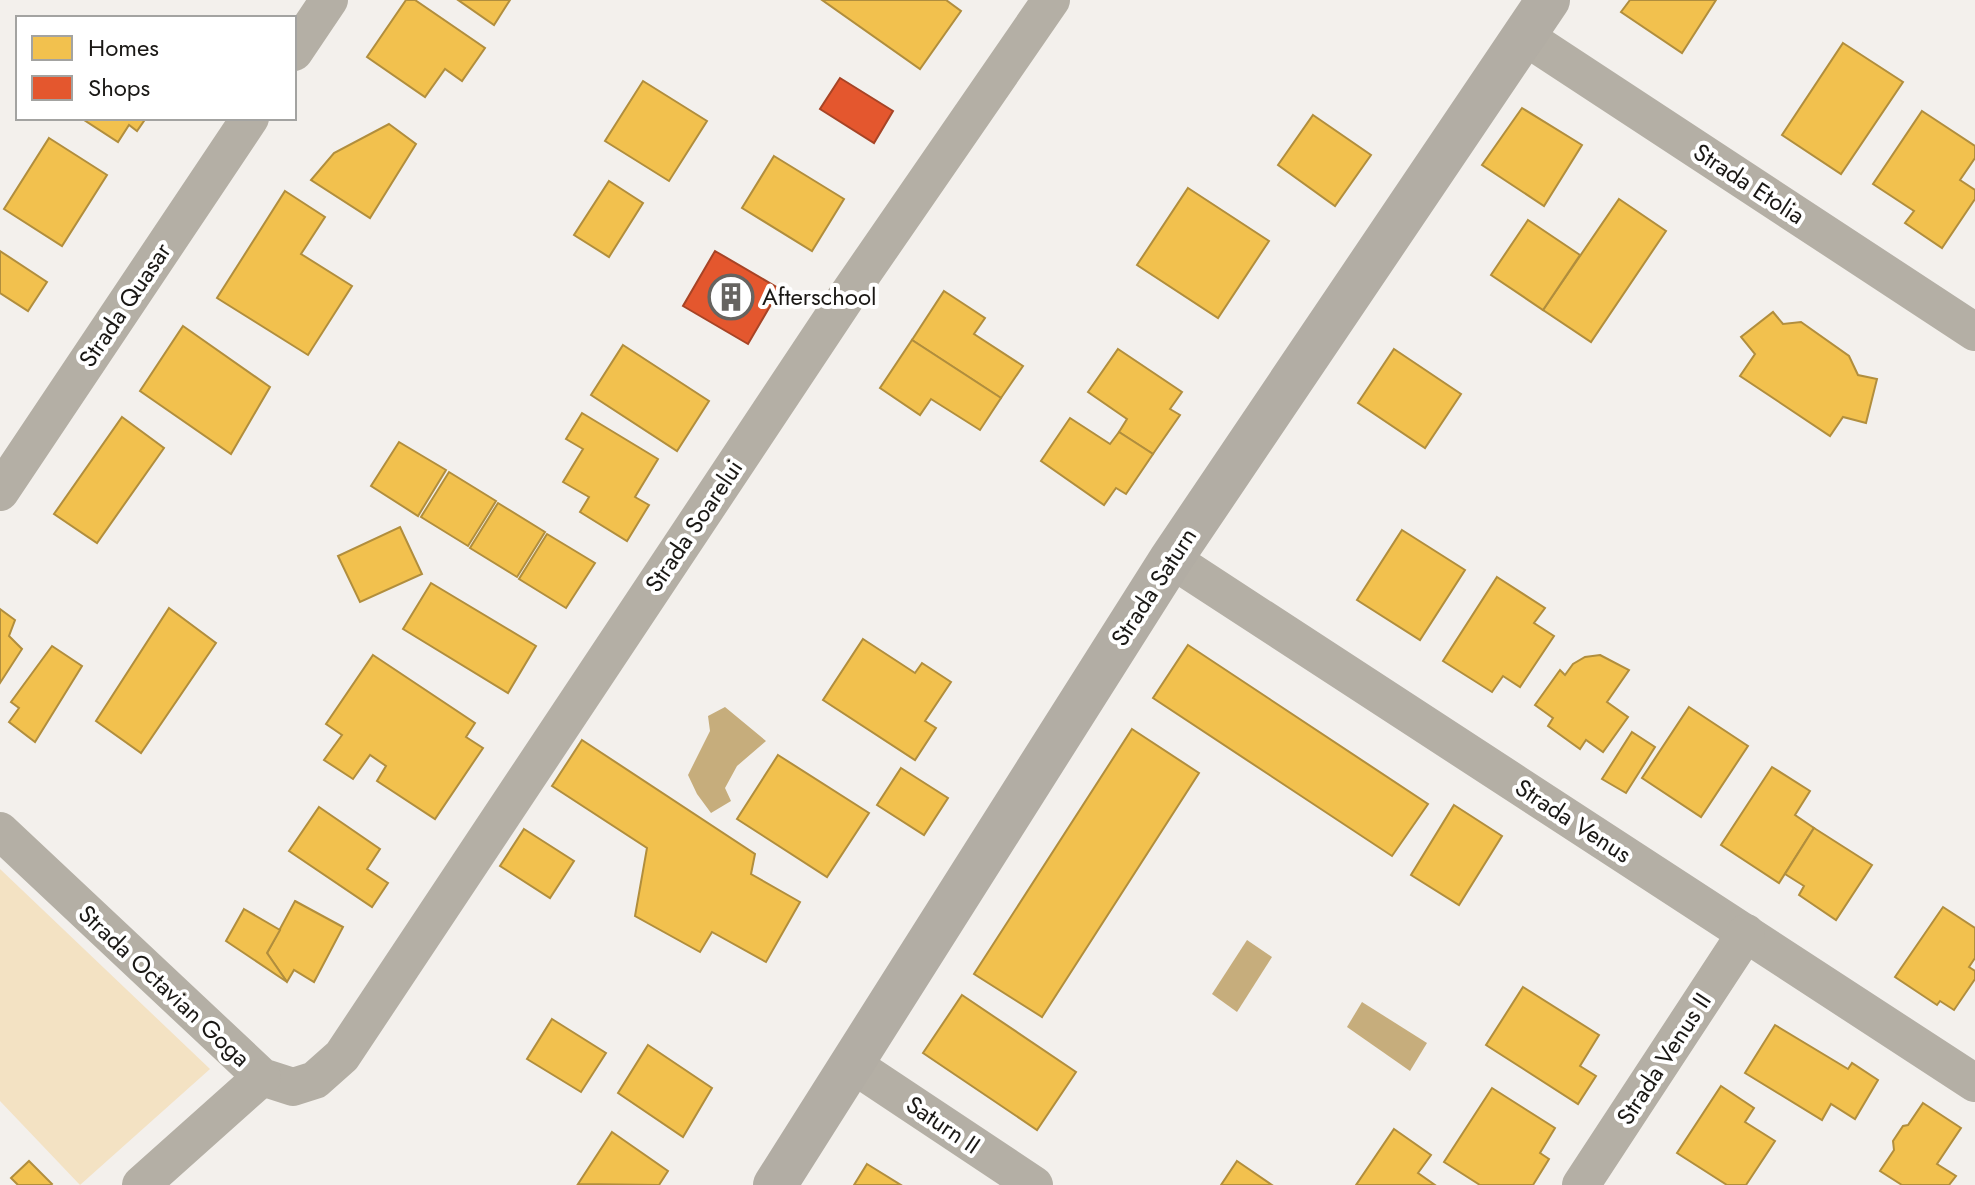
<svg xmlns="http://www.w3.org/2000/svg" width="1975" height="1185" font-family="Jost,sans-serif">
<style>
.green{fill:#f3e2c3}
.water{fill:#c6ad7c}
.homes{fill:#f2c14e;stroke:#b18e3d;stroke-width:2}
.shops{fill:#e4572e;stroke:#a74426;stroke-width:2}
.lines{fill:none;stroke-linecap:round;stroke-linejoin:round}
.street{stroke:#b4afa5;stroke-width:38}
.secondary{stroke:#b2ada4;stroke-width:44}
.labels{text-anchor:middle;stroke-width:8;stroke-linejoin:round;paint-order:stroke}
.street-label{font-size:24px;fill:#1a1815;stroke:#fff}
.poi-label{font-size:24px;fill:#1a1815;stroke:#fff;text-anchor:start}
</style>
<rect width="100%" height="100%" fill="#f3f0ec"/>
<polygon class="green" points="0,869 210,1069 80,1185 0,1101"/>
<g class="water">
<polygon points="725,707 766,741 737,766 725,788 731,801 711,813 697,794 688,775 710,731 708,716"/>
<polygon points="1247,940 1272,957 1237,1012 1212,994"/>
<polygon points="1362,1002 1427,1043 1410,1071 1347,1027"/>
</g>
<g class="homes">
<polygon points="406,0 415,0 485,48 462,81 445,69 425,97 367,57"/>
<polygon points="458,0 510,0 494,25"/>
<polygon points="822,0 946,0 961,11 920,69"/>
<polygon points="1630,0 1716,0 1682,53 1621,12"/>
<polygon points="1843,43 1903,82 1841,174 1782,135"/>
<polygon points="643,81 707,121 669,181 605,141"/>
<polygon points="1522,108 1582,145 1544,206 1482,165"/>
<polygon points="1922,111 1975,146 1975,158 1960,180 1975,190 1975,199 1942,248 1905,223 1914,211 1873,184"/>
<polygon points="1313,115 1371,155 1335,206 1278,165"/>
<polygon points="81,118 146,118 137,131 129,125 118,142"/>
<polygon points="389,124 416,144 370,218 311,180 334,153"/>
<polygon points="49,138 107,175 62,246 4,209"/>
<polygon points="774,156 844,199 812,251 742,208"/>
<polygon points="609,181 643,203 609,257 574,235"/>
<polygon points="1188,188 1269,241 1218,318 1137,265"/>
<polygon points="285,191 325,217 301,254 352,286 308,355 217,298"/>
<polygon points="1619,199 1666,231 1591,342 1543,310"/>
<polygon points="1528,220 1580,255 1543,310 1491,275"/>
<polygon points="0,251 47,282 28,311 0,293"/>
<polygon points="944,291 985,318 974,334 1023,366 1001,398 912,340"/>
<polygon points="1773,312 1783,324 1801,322 1849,356 1858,375 1877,379 1866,423 1843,417 1830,436 1740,376 1755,354 1741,337"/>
<polygon points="183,326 270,387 231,454 140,391"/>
<polygon points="912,340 1001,398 980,430 931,399 920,415 880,388"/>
<polygon points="623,345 709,401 677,451 591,395"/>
<polygon points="1118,349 1182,392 1170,409 1180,415 1153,454 1119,432 1127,419 1088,392"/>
<polygon points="1394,349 1461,394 1425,448 1358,403"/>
<polygon points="582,413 658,459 635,497 649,505 627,541 580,512 589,497 563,482 583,449 566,439"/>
<polygon points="122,417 164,448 97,543 54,514"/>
<polygon points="1070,418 1110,444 1119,432 1153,454 1126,494 1116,488 1104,505 1041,461"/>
<polygon points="399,442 446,470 418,516 371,486"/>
<polygon points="449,472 496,501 468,546 421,517"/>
<polygon points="498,503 545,532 517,577 470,548"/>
<polygon points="400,527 422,574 360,602 338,556"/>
<polygon points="1402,530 1465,570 1420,640 1357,600"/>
<polygon points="547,534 595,563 566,608 519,579"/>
<polygon points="1497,577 1545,608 1534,623 1554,636 1520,687 1503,676 1492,692 1443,661"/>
<polygon points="431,583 536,646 508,693 403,629"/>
<polygon points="169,608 216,643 141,753 96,721"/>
<polygon points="0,609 15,620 9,636 22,649 0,683"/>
<polygon points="863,639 915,673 922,663 951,682 925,721 936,728 915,760 823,700"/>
<polygon points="1188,645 1428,804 1392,856 1153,698"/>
<polygon points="52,646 82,666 35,742 9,722 19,708 11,702"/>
<polygon points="373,655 475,723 466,737 483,748 435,819 377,781 386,766 370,755 353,779 324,760 342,735 326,724"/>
<polygon points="1600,655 1629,670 1607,702 1628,717 1603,752 1586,740 1580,749 1548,726 1553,718 1535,705 1560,670 1565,675 1573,664 1585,657"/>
<polygon points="1689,707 1748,746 1701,817 1642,778"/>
<polygon points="1132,729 1199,773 1042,1017 974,974"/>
<polygon points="1632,732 1655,747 1626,793 1602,779"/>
<polygon points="582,740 755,854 751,874 800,902 766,962 712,932 700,952 635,916 647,848 552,786"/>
<polygon points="778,755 869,813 827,877 737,819"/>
<polygon points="1772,767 1810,791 1795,815 1814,828 1779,883 1721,845"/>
<polygon points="901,768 948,798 924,835 877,805"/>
<polygon points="1454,805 1502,836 1459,905 1411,875"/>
<polygon points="319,807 380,849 367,869 388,883 372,907 289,851"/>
<polygon points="1814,828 1872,865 1836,920 1799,895 1804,886 1785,874"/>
<polygon points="524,829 574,861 550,898 500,866"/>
<polygon points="295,901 343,927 314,982 294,970 287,982 267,953"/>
<polygon points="1943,907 1975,928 1975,958 1969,967 1975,971 1975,979 1954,1010 1940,1001 1937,1005 1895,977"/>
<polygon points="244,909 280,930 267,953 287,982 226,941"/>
<polygon points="1523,987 1599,1035 1580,1066 1596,1076 1578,1104 1486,1045"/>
<polygon points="962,995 1076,1072 1037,1130 923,1053"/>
<polygon points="552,1019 606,1053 581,1092 527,1059"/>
<polygon points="1775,1025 1848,1069 1852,1063 1878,1080 1855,1119 1831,1104 1822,1120 1745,1073"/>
<polygon points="648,1045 712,1088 683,1137 618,1093"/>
<polygon points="1721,1086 1754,1108 1745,1122 1775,1141 1746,1185 1727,1185 1677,1153"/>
<polygon points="1492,1088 1555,1128 1540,1153 1549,1159 1533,1185 1480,1185 1444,1162"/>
<polygon points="1923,1103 1961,1128 1937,1164 1956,1176 1949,1185 1902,1185 1880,1171 1894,1150 1893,1141 1903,1126 1908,1125"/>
<polygon points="1394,1129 1431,1155 1418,1173 1435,1185 1356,1185"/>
<polygon points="612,1132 668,1171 659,1185 578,1184"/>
<polygon points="29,1161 52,1184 51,1185 18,1185 11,1178"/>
<polygon points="1237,1161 1272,1185 1221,1185"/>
<polygon points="867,1164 901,1185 854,1185"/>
</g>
<g class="shops">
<polygon points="840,78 893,111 874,143 820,109"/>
<polygon points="715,251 780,289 748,344 683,306"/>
</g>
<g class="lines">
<g class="street">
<polyline points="1524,36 1975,332"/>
<polyline points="294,52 329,0"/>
<polyline points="0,492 250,118"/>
<polyline points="1171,559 1975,1083"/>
<polyline points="0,831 262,1077 293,1087 315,1080 342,1056 845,299 1051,0"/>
<polyline points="852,1064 1034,1185"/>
<polyline points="141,1185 262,1077"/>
<polyline points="1581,1185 1746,933"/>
</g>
<polyline class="secondary" points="775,1185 1171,559 1548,0"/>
</g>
<defs>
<g id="building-ring" transform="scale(2.3)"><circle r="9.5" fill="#fff" stroke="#666460" stroke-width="1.5"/><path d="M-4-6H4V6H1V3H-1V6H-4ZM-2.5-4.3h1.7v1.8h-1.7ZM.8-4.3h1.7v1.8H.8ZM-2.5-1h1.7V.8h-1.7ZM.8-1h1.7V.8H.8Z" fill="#666460"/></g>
</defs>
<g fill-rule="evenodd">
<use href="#building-ring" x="731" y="297"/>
</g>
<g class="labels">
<g class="street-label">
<text transform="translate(1749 184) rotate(33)" y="8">Strada Etolia</text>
<text transform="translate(125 305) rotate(-56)" y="8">Strada Quasar</text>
<text transform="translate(694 526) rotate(-56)" y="8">Strada Soarelui</text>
<text transform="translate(1154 587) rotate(-57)" y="8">Strada Saturn</text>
<text transform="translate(1573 821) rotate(33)" y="8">Strada Venus</text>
<text transform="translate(164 986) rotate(43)" y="8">Strada Octavian Goga</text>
<text transform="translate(1664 1059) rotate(-57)" y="8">Strada Venus II</text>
<text transform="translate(943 1125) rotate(34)" y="8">Saturn II</text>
</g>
<g class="poi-label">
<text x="762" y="305">Afterschool</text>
</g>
</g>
<rect x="16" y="16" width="280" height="104" fill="#ffffff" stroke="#a3a3a1" stroke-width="2"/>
<rect x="32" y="36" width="40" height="24" fill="#f2c14e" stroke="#a3a3a1" stroke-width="2"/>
<text x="88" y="56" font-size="24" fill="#1a1815">Homes</text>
<rect x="32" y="76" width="40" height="24" fill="#e4572e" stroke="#a3a3a1" stroke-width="2"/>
<text x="88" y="96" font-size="24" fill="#1a1815">Shops</text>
</svg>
